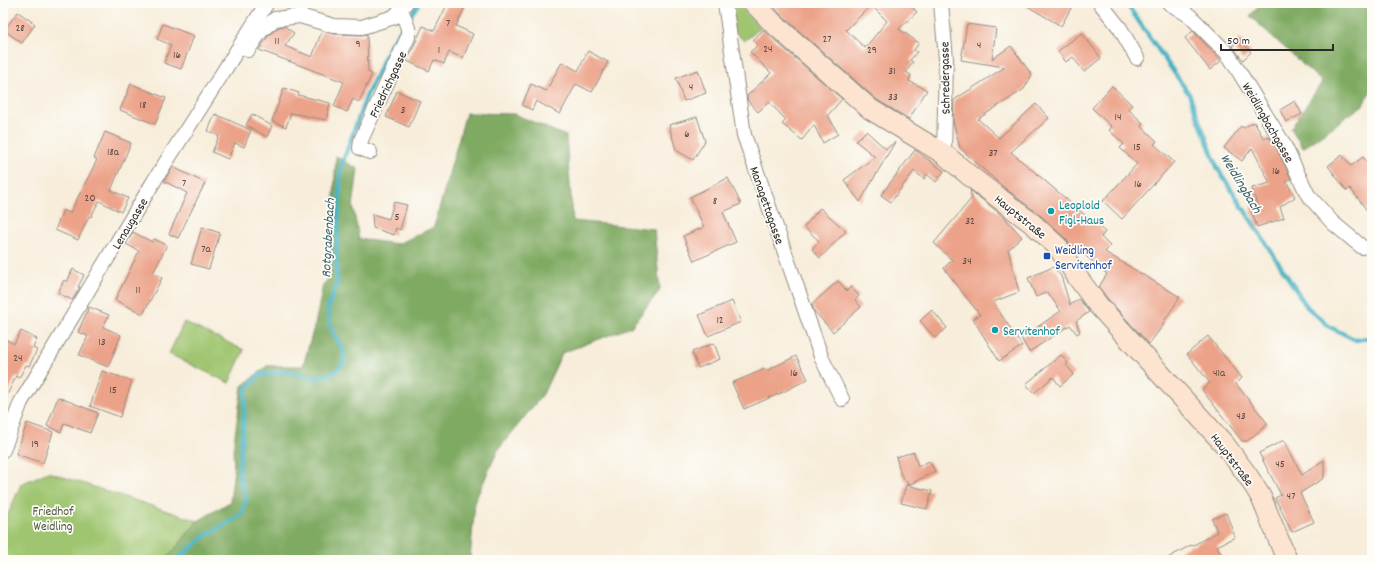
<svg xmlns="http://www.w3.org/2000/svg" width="1375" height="563" font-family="Dekko,sans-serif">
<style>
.green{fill:#9fc56f;stroke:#65784d}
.forest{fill:#7faa62;stroke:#556a46}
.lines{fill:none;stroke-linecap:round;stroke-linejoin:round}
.stream{stroke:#48b3c5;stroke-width:4.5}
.building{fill:#eca288;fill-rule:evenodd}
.street-casing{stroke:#918c82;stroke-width:16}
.secondary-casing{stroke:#918c82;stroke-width:22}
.street{stroke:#fff;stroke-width:14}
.secondary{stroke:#fde4d1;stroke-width:20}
.culture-dot{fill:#0f9aa8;stroke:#fdfcf7;stroke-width:1.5}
.transit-dot{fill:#1a4fb4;stroke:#fdfcf7;stroke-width:1.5}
.labels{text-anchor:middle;stroke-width:3.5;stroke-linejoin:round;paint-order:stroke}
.number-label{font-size:11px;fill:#5b4942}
.street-label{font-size:13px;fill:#2b2b2b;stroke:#fdfcf7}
.culture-label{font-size:13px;fill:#0d838f;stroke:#fdfcf7;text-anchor:start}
.transit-label{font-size:13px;fill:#164399;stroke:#fdfcf7;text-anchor:start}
.park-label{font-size:13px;fill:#4e593f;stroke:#fdfcf7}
.water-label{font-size:14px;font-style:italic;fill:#376169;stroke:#fdfcf7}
</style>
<rect width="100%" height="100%" fill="#fdfcf7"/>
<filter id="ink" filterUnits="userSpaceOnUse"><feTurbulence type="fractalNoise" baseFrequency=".025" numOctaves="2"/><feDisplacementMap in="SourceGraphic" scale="8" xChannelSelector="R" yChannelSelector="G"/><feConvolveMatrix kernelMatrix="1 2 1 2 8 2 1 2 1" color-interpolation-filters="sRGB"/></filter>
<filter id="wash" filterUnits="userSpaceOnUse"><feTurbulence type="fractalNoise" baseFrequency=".012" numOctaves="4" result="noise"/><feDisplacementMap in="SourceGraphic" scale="16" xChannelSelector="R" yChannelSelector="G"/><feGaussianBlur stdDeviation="0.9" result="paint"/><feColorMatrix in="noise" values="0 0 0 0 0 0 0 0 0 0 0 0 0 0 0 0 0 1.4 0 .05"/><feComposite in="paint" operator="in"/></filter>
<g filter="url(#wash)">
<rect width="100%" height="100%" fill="#f7edda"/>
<g class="green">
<polygon points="732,3 737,3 761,28 744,41 733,30 730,5"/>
<polygon points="184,322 244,350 229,383 169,354"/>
<polygon points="48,472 198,521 166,560 3,560 3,526 21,484"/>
</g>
<g class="forest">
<polygon points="1261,3 1372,3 1372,88 1363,105 1303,148 1291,128 1322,82 1250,16"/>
<polygon points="466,113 514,114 566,136 573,221 654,229 660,290 631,327 562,353 543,394 498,450 475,501 470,560 166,560 198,521 230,502 234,469 233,449 242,386 267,366 303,366 316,320 323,285 330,277 336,156 358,169 353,207 359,239 398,244 434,227"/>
</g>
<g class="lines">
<g class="stream">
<polyline points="1126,3 1189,94 1218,169 1307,307 1330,327 1356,340 1372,337"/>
<polyline points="176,560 204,537 242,514 246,499 239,475 246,389 260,375 287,371 315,378 334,373 344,363 344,352 330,326 328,307 337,283 336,263 341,167 366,97 392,42 419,3"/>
</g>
</g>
<g id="blocks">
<g class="building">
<polygon points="448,3 467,3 456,26 473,34 463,58 449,52 444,64 434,60 429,71 407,61 423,26 434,31"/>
<path d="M771 3H908L917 12 899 29 919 43 914 50 917 52 910 60 913 62 906 72 911 75 909 81 927 90 909 119 877 100 780 14ZM871 5 887 21 865 48 846 30Z"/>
<polygon points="1022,3 1074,3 1061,26"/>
<polygon points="18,12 35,24 22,43 4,30"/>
<polygon points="163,24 194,36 181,69 164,63 171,45 157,39"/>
<polygon points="967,24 996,28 992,59 1011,46 1032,75 1024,89 978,119 999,138 1036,104 1049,118 1011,152 1105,232 1101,237 1110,246 1105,252 1180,297 1163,323 1164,324 1149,344 1107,298 1099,287 1107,274 1080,251 1078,253 1073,249 1066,239 1041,216 1002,186 960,148 953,121 954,100 1005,67 961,60"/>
<polygon points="284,26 294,33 285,46 312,57 322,31 334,34 362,35 367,34 368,72 372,74 359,102 353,99 347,112 334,106 344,82 259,50 269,35 279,27"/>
<polygon points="763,30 842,99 828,115 838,134 823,143 814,125 802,140 782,124 786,120 769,102 758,112 748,101 747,96 771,73 750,52 758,45 753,40"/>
<polygon points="1193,31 1221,61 1210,70 1185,38"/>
<polygon points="1082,33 1101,58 1084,72 1073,57 1066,62 1058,51"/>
<polygon points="1240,39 1251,52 1243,60 1232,46"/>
<polygon points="588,51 608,62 592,92 576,84 560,114 536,101 532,110 522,105 531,84 546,91 562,62 578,71"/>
<polygon points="698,70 706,93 684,101 676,78"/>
<polygon points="131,84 166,98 155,124 120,110"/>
<polygon points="1112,86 1132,105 1128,109 1143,123 1141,126 1157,141 1154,144 1174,162 1122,219 1103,201 1137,164 1120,148 1124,144 1109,130 1112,127 1092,108"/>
<polygon points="284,88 299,93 298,95 330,103 326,120 291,113 286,127 272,121"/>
<polygon points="397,91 420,101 409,127 386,117"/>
<polygon points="1295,101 1302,114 1286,122 1280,110"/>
<polygon points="215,114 251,130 244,147 235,143 228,159 212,152 219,136 208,131"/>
<polygon points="252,114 272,126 267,137 246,125"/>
<polygon points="697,117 705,141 693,160 676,150 669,125"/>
<polygon points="1254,122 1264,139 1269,137 1276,147 1291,179 1286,181 1295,197 1280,207 1284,218 1257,227 1250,207 1257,205 1252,188 1270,183 1252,148 1242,161 1224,148 1241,126 1243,128"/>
<polygon points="866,131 886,149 895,142 860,202 844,180 875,157 856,141"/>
<polygon points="105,132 131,143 111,190 128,198 121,212 99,201 91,217 89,216 78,240 55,230 63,210 70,213 97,160 94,158"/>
<polygon points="915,150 944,171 936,182 927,174 924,179 914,171 891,202 881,195"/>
<polygon points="1342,155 1351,166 1363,157 1372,169 1372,217 1350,188 1347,191 1328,166"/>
<polygon points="173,167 205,183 178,238 169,234 187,193 164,181"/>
<polygon points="728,178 741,204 723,212 736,242 694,261 683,236 704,227 690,197"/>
<polygon points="970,190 1004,217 1022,237 1008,250 1019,292 993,302 1022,346 999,361 973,319 980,315 944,268 952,260 934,243 972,198"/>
<polygon points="394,202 407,205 400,230 396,228 394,235 373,228 372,214 389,219"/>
<polygon points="820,208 846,231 820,258 812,249 819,241 804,227"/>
<polygon points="202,227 220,233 209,269 191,264"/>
<polygon points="133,232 152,242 154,239 167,245 153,273 162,278 143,314 115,300 139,251 126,244"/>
<polygon points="1053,267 1061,276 1070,305 1079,299 1089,312 1076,321 1080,332 1077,334 1070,325 1029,352 1021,338 1061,311 1047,292 1036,297 1028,278"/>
<polygon points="73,269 84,275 78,287 80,287 72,300 58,293 64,280 67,282"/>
<polygon points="838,281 847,291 851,287 859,296 855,300 861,307 833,332 814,311 812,304"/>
<polygon points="732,301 741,322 708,336 699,315"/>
<polygon points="89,307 109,315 103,327 121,335 108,367 79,355 88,336 78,332"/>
<polygon points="932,310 947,328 935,338 920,321"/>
<polygon points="21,331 37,339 33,348 37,350 29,366 26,365 19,378 16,376 3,404 3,338 14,344"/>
<polygon points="1208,336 1242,378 1236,384 1268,424 1247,441 1242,441 1202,390 1210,383 1187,354"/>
<polygon points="714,343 720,359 698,368 692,352"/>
<polygon points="1061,355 1068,363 1066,365 1074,374 1060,386 1053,377 1034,393 1026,384"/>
<polygon points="796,356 808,379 783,392 744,409 732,383 765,369 766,371"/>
<polygon points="102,371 132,381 120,417 90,406"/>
<polygon points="58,397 98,413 90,433 64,423 61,432 47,426"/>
<polygon points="27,423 53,432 43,463 16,454"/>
<polygon points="1284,440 1302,475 1324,460 1324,478 1300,493 1314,522 1292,532 1275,498 1281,495 1259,453"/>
<polygon points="914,452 918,467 929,461 935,471 909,485 901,475 896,457"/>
<polygon points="906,485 932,491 927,509 901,503"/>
<polygon points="1226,513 1235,537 1217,546 1224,560 1164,560 1191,545 1192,546 1217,532 1212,519"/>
</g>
</g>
</g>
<g filter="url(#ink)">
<use href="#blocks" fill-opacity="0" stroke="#918c82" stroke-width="1"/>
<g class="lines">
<g class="street-casing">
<g id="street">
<polyline points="725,3 744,135 822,359 842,399"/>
<polyline points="941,3 946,59 944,154"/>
<polyline points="1100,3 1120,28 1137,58"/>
<polyline points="1169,3 1190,16 1228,54 1283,143 1308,195 1333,223 1362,247"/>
<polyline points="248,50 261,31 275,19 300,16 334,26 362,27 394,17 406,3"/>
<polyline points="370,152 360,148 361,140 408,37 408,28 401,9"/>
<polyline points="3,450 21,402 154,181 267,3"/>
</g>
</g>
<g class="secondary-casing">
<polyline id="secondary" points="754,3 772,22 870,109 944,154 970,176 1033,224 1058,247 1078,278 1098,305 1225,445 1248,476 1261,497 1287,560"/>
</g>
<use href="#street" class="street"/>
<use href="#secondary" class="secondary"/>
</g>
</g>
<g class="culture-dot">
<circle cx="1051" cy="211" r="4"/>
<circle cx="995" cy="330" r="4"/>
</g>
<rect class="transit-dot" x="1043" y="252" width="8" height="8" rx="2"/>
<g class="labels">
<g class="number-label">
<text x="448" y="26">7</text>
<text x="20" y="31">28</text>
<text x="827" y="42">27</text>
<text x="277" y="44">11</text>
<text x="358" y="47">9</text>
<text x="979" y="48">4</text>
<text x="768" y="52">24</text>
<text x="439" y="53">1</text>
<text x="872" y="53">29</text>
<text x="177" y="58">16</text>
<text x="892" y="74">31</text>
<text x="691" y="90">4</text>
<text x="893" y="100">33</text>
<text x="143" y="108">18</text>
<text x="403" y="113">3</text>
<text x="1118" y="120">14</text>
<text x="687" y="137">6</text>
<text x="1137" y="150">15</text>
<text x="113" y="155">18a</text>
<text x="993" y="156">37</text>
<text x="1276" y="174">16</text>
<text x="184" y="186">7</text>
<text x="1138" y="187">16</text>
<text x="90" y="201">20</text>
<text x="715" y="204">8</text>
<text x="397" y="220">5</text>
<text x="970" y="224">32</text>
<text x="206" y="252">7a</text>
<text x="967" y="264">34</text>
<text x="138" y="293">11</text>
<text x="720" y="323">12</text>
<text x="102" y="345">13</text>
<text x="18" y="361">24</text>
<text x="794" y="376">16</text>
<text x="1219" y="376">41a</text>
<text x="113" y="393">15</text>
<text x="1241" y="419">43</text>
<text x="35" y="447">19</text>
<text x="1280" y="467">45</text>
<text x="1291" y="499">47</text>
</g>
<g class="street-label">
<text transform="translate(944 78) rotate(-91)" y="5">Schredergasse</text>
<text transform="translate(387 84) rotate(-65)" y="5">Friedrichgasse</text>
<text transform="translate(1269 122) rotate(60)" y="5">Weidlingbachgasse</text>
<text transform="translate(768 205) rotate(71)" y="5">Managettagasse</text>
<text transform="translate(1021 216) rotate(39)" y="5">Hauptstraße</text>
<text transform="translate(129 223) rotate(-59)" y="5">Lenaugasse</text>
<text transform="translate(1233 459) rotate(53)" y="5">Hauptstraße</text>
</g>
<g class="culture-label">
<text x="1059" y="209">Leoplold<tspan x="1059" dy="15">Figl-Haus</tspan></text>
<text x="1003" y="335">Servitenhof</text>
</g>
<g class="transit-label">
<text x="1055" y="254">Weidling<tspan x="1055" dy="15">Servitenhof</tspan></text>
</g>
<g class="park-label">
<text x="53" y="515">Friedhof<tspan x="53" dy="15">Weidling</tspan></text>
</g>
<g class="water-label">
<text transform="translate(1242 183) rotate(59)" y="5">Weidlingbach</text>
<text transform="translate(327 238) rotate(-87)" y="5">Rotgrabenbach</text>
</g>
</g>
<rect width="1375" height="563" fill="none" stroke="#fdfcf7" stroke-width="16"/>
<path d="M1221 44v6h112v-6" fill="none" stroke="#2b2b2b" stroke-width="2"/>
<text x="1227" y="44" font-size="12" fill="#2b2b2b" stroke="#fdfcf7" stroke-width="3" paint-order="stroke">50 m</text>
</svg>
